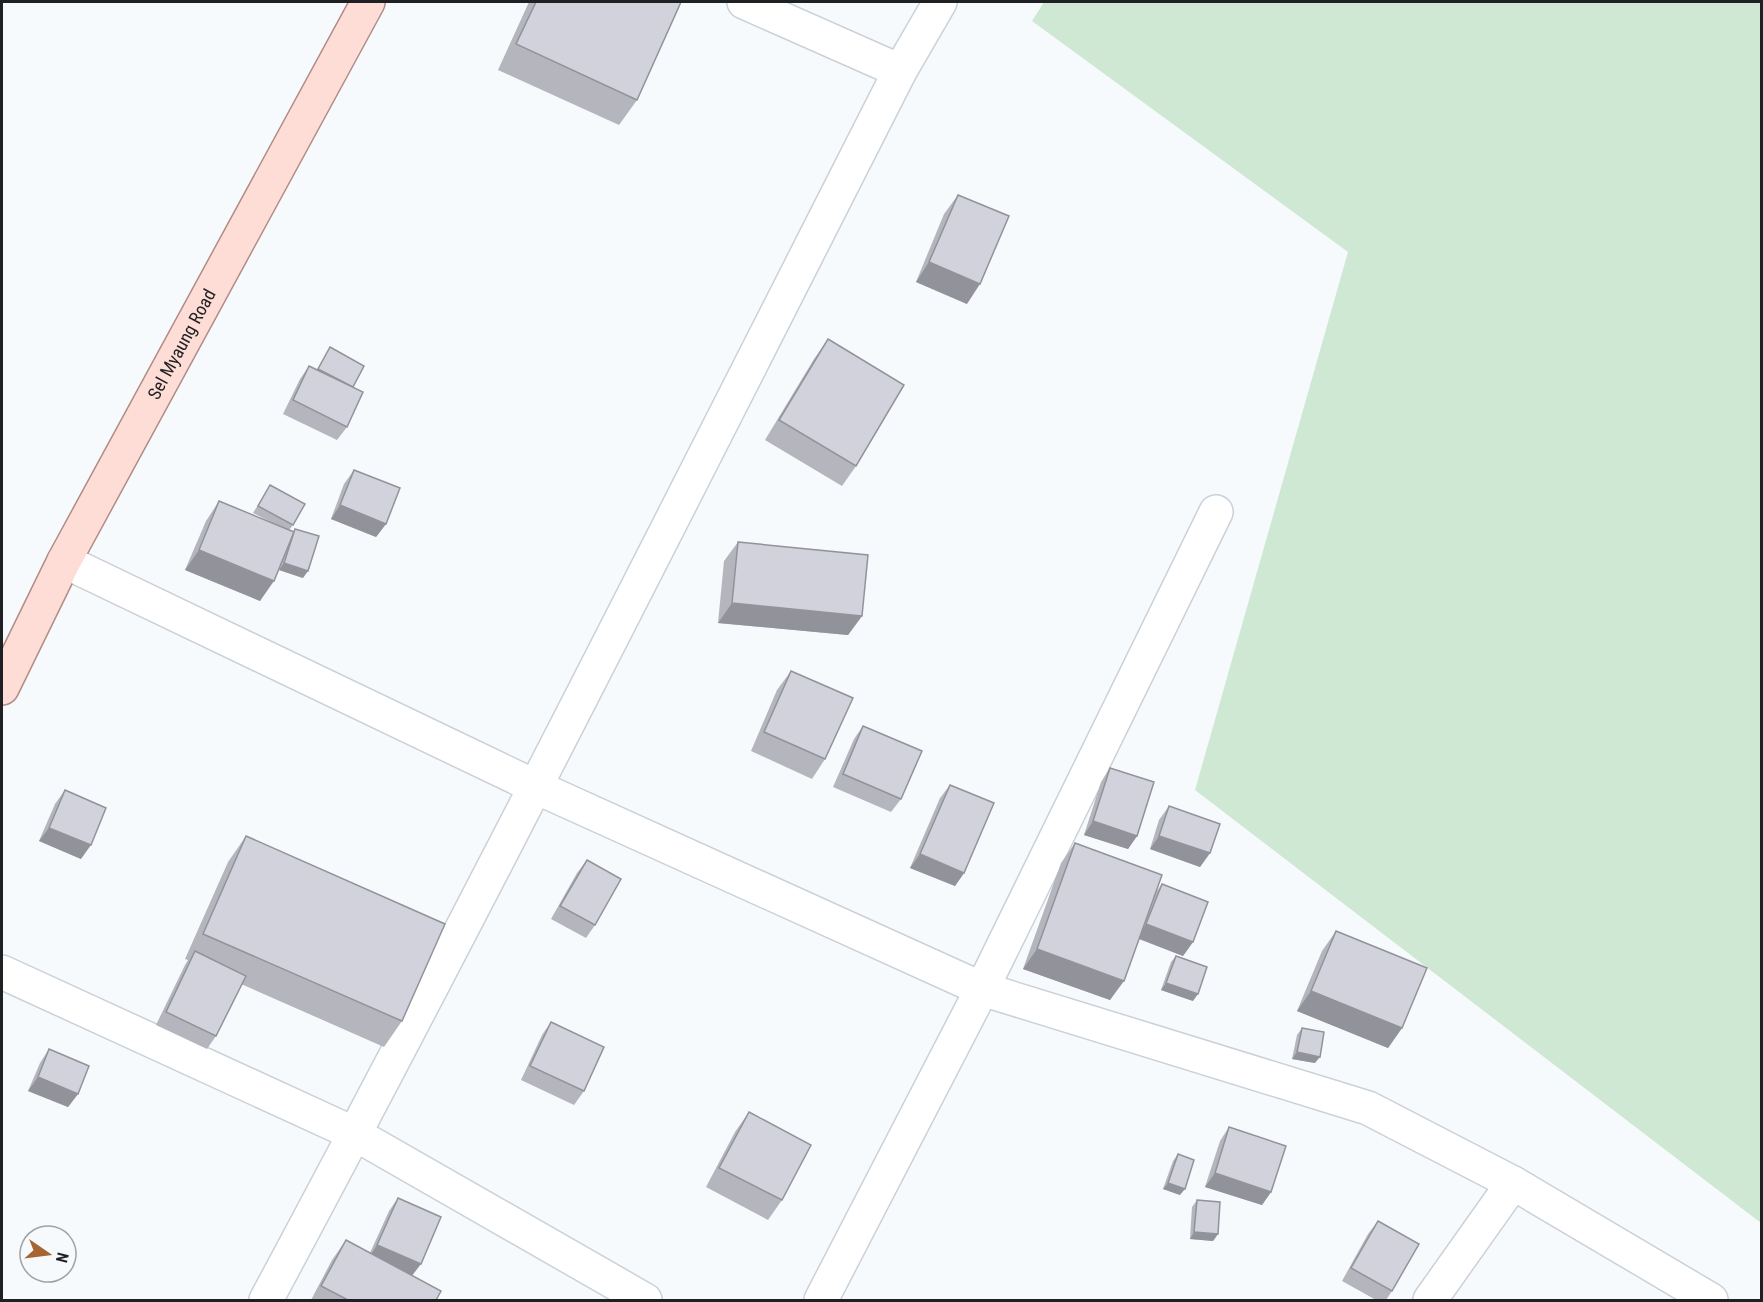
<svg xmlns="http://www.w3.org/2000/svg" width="1763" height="1302" font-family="'Roboto Condensed',sans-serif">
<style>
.green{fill:#cee8d3}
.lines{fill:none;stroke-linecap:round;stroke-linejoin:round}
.minor-casing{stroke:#cad1d8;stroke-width:36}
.major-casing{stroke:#b08c85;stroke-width:36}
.minor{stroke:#fff;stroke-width:33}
.major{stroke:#feddd6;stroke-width:33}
.wall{fill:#b4b5bd}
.shaded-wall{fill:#92939a}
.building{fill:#d1d2dc;stroke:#92939a;stroke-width:1.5}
.labels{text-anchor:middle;stroke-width:4.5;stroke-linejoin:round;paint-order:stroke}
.street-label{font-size:18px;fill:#1e2023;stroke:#f7fafd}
</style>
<rect width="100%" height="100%" fill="#f7fafd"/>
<polygon class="green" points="1044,2 1761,2 1761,1223 1195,790 1348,252 1032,21"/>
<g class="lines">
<g class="minor-casing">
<g id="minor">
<polyline points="900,71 940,2"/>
<polyline points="64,561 536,787 982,989 1368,1108 1513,1183 1711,1300"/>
<polyline points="2,972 355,1134 645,1300"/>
<path d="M266 1300C484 894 691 482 900 71L744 2"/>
<polyline points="821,1300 982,989 1216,512"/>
<polyline points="1430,1300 1513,1183"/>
</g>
</g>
<g class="major-casing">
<g id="major">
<path id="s1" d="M2 688 64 561 368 2"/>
</g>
</g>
<use href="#minor" class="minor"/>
<use href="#major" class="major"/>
</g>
<g class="wall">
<polygon points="529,2 681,2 637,100 619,125 498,70"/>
<polygon points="958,195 967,304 916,282 944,214"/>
<polygon points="828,339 856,466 842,486 765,440 814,359"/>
<polygon points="330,347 353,387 347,427 337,440 283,414 300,379 309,366 317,370"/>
<polygon points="354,470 386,524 376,537 331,519 344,484"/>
<polygon points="270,485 293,525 289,530 293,532 295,529 303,578 279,570 283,558 260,601 185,570 206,521 219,501 271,522 253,513"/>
<polygon points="738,542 862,616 848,635 718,623 724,561"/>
<polygon points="791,671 825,759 812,779 751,751 777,690"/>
<polygon points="863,726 901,799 891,812 833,787 854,739"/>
<polygon points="1110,768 1137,836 1128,849 1084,835 1101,782"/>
<polygon points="950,785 964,873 955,886 910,868 940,798"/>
<polygon points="65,790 81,859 39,841 55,804"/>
<polygon points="1169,806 1210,853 1200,867 1150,849 1159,820"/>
<polygon points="246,836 402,1021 384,1047 241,984 216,1036 207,1049 156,1025 185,965 188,960 185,959 228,862"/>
<polygon points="1075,843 1156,892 1162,884 1193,942 1183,956 1139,939 1110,1000 1023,969 1061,863"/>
<polygon points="587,860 595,925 586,938 551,919 577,873"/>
<polygon points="1336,931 1402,1028 1388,1048 1297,1011 1322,951"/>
<polygon points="1176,956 1193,1001 1161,990 1171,962"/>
<polygon points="551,1022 584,1091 574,1105 521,1080 542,1035"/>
<polygon points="1302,1028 1315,1063 1292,1059 1297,1035"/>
<polygon points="49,1049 78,1094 68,1107 28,1091 40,1063"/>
<polygon points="749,1112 782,1200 768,1220 706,1187 735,1132"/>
<polygon points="1229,1127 1271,1192 1262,1205 1205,1187 1220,1141"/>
<polygon points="1178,1154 1180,1195 1163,1189 1173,1161"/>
<polygon points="398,1198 412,1276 436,1300 311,1300 332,1260 346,1240 370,1253 389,1211"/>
<polygon points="1197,1200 1218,1234 1213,1241 1190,1239 1192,1207"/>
<polygon points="1378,1221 1392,1291 1386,1300 1376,1300 1342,1281 1368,1234"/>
</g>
<g class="shaded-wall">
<polygon points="929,262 980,284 967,304 916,282"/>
<polygon points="340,505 386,524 376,537 331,519"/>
<polygon points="199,550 274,581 260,601 185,570"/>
<polygon points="284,563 308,571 303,578 279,570"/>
<polygon points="732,603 862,616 848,635 718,623"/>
<polygon points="1093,821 1137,836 1128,849 1084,835"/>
<polygon points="49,828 91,845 81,859 39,841"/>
<polygon points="1159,836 1210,853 1200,867 1150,849"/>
<polygon points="920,854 964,873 955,886 910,868"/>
<polygon points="1146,924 1193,942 1183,956 1137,938"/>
<polygon points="1037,949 1124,981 1110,1000 1023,969"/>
<polygon points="1166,983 1198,994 1193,1001 1161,990"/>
<polygon points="1311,991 1402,1028 1388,1048 1297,1011"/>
<polygon points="1297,1052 1320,1057 1315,1063 1292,1059"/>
<polygon points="38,1077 78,1094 68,1107 28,1091"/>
<polygon points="1215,1173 1271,1192 1262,1205 1205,1187"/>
<polygon points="1168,1183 1185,1189 1180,1195 1163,1189"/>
<polygon points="1194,1232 1218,1234 1213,1241 1190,1239"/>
<polygon points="377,1245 421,1264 411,1277 368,1259"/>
</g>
<g class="building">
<polygon points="536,2 681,2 637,100 516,44"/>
<polygon points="958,195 1009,216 980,284 929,262"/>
<polygon points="828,339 904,385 856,466 779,420"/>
<polygon points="330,347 364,366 353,387 318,369"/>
<polygon points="309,366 363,392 347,427 293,400"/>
<polygon points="354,470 400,488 386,524 340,505"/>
<polygon points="270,485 305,504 293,525 258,506"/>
<polygon points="219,501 294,532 274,581 199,550"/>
<polygon points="295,529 319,536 308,571 284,563"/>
<polygon points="738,542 868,555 862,616 732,603"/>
<polygon points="791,671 853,698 825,759 764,732"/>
<polygon points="863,726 922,751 901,799 843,774"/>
<polygon points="1110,768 1154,782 1137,836 1093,821"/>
<polygon points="950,785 994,803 964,873 920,854"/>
<polygon points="65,790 106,808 91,845 49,828"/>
<polygon points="1169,806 1220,824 1210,853 1159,836"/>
<polygon points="246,836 445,924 402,1021 203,934"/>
<polygon points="1075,843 1162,875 1124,981 1037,949"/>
<polygon points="587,860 621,879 595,925 560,906"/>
<polygon points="1162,884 1208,902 1193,942 1146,924"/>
<polygon points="1336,931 1427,968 1402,1028 1311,991"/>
<polygon points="195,951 246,976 216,1036 166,1012"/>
<polygon points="1176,956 1207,967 1198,994 1166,983"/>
<polygon points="551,1022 604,1047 584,1091 530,1066"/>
<polygon points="1302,1028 1324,1032 1320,1057 1297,1052"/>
<polygon points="49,1049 89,1066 78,1094 38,1077"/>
<polygon points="749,1112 811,1145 782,1200 719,1168"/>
<polygon points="1229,1127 1286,1146 1271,1192 1215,1173"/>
<polygon points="1178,1154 1194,1160 1185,1189 1168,1183"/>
<polygon points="398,1198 441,1217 421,1264 377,1245"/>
<polygon points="1197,1200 1220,1202 1218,1234 1194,1232"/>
<polygon points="1378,1221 1419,1244 1392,1291 1351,1268"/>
<polygon points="346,1240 441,1291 436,1300 348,1300 321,1286"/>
</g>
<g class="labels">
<g class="street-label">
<text dy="6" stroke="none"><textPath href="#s1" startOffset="388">Sel Myaung Road</textPath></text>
</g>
</g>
<rect width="1763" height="1302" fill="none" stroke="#1e2023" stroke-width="6"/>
<g transform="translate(48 1254) rotate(104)"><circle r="28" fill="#f7fafd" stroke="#a0a3a6" stroke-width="1.5"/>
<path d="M0-4.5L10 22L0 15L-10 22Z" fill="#a76631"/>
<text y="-9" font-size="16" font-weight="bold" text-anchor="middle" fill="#1e2023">N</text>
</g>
</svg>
